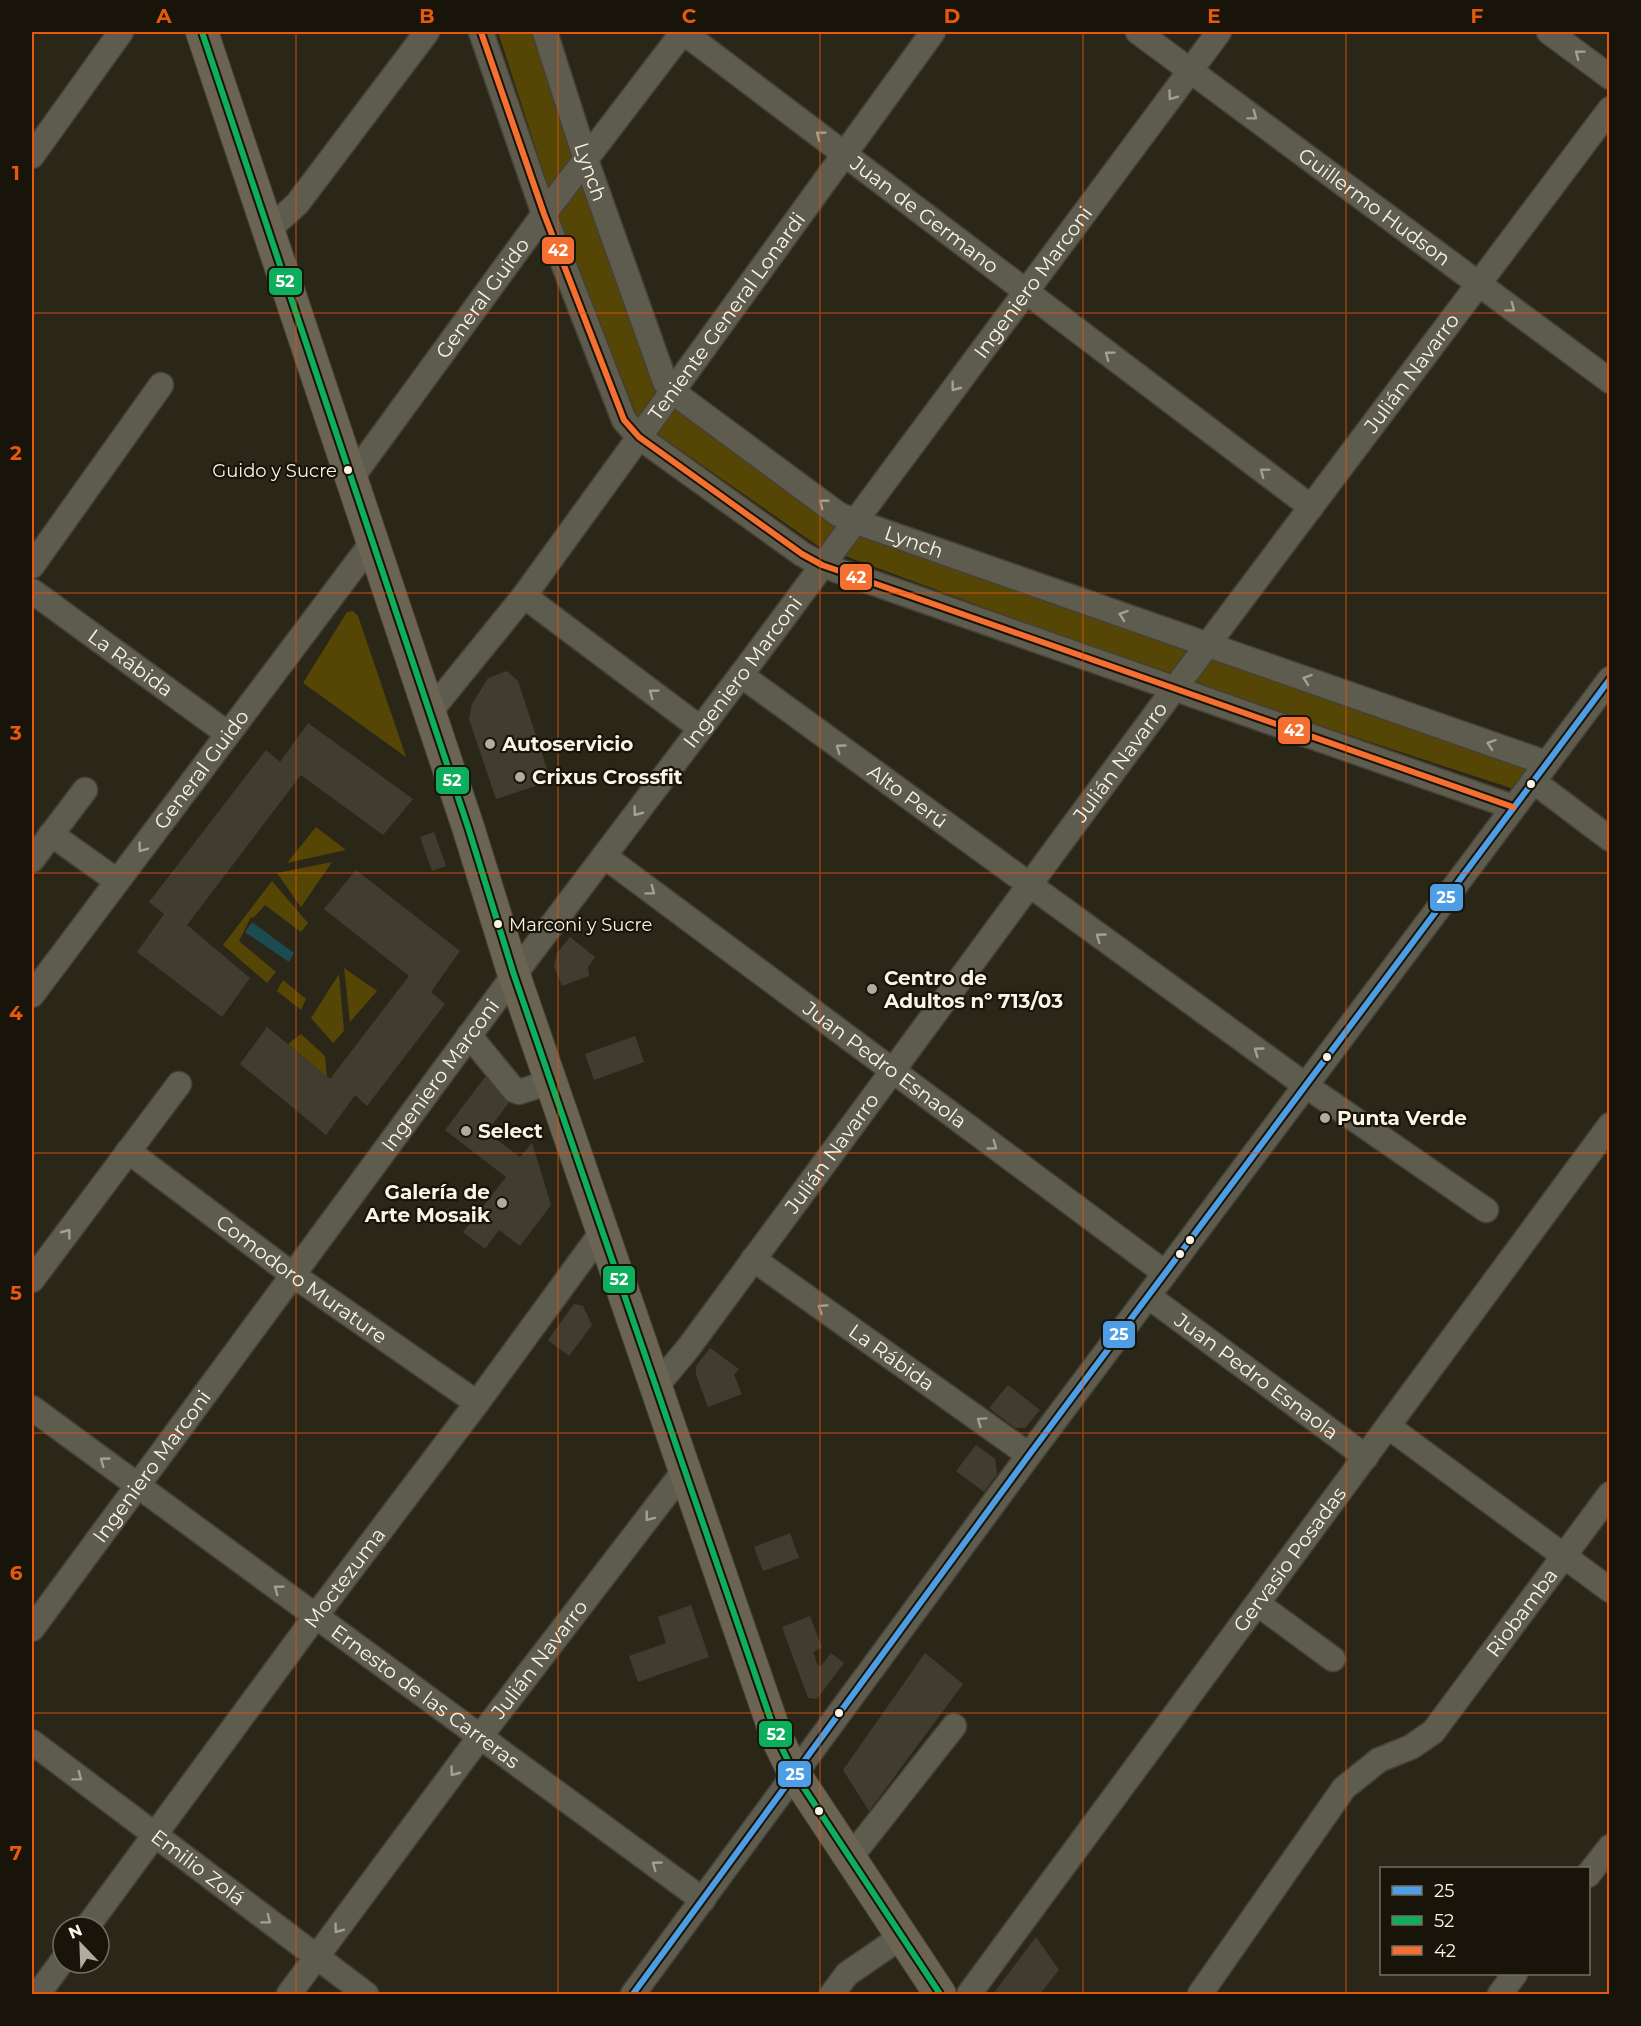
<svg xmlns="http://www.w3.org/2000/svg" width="1641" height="2026" font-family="Montserrat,sans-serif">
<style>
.green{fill:#554605}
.water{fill:#1d4b52}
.building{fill:#403d30}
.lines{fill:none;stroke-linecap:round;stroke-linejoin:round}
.minor-casing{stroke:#454136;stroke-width:27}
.major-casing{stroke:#454136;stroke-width:34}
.minor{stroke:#5e5b4f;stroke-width:24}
.major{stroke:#6c6453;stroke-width:32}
.bus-1-casing{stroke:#181409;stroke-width:10}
.bus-2-casing{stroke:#181409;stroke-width:10}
.bus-3-casing{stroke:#181409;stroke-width:10}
.bus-1{stroke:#4d9ee5;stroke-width:6}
.bus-2{stroke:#0daf5c;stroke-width:6}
.bus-3{stroke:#f46f30;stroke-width:6}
.oneway{stroke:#a4a092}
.grid{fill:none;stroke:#e8590c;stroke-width:1.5;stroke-opacity:0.55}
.bus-dot{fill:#f9f4e4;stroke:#181409;stroke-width:2}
.poi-dot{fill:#b1ac9d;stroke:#181409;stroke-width:2}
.labels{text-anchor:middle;stroke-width:4.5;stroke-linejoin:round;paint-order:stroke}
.bus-label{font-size:18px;fill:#f9f4e4;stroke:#181409;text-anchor:end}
.street-label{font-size:20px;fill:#f9f4e4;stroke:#181409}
.poi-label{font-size:20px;font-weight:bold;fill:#f9f4e4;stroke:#181409;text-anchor:start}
.line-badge{stroke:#181409;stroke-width:2}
.badge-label{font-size:16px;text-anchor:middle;font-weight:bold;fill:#fff}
.neatline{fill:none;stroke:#e8590c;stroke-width:2}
.grid-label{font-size:20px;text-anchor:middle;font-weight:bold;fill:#e8590c}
</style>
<rect width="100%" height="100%" fill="#2b2718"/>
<g class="green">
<polygon points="498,32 536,32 663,400 839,521 1534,765 1514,789 1177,679 818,546 639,421 557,214"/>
<polygon points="353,611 358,616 406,757 303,683 347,612"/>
<polygon points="316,827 346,850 287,863"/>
<polygon points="332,862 301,907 277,873"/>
<polygon points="272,881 308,923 301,932 265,905 253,918 251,917 239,941 276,972 267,983 223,945"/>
<polygon points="344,968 377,991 350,1022"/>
<polygon points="339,974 344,1031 333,1043 311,1018"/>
<polygon points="283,980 306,999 301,1010 277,991"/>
<polygon points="301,1034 325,1056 327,1077 288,1044"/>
</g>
<polygon class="water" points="252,922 294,953 289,962 245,932"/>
<g class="building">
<polygon points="507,671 518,681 551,781 496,799 469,719 472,704 488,678"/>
<polygon points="308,723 413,799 383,835 301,775 187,925 250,978 222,1017 137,952 164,914 149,902 266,750 280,762"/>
<polygon points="434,832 446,866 432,871 420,837"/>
<polygon points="356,870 460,951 431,992 445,1004 367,1106 355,1095 326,1135 240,1064 267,1027 330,1079 409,976 324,909"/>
<polygon points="570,937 595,957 588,967 589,976 562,986 554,966 557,953"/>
<polygon points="635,1036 644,1062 594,1080 585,1054"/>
<polygon points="485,1077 513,1097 487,1132 520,1157 532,1143 551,1205 520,1246 499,1230 485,1249 463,1232 506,1177 445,1130"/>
<polygon points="574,1304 583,1306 592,1325 569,1356 548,1340"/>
<polygon points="710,1348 739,1369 734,1375 742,1394 708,1407 696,1375 696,1366"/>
<polygon points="1008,1385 1040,1410 1025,1428 1015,1428 989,1408"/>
<polygon points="976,1445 995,1459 997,1474 984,1492 956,1471"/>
<polygon points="790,1533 799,1558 763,1571 754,1547"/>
<polygon points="691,1605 709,1657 638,1682 629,1656 666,1643 658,1617"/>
<polygon points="810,1616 822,1648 813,1652 818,1666 821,1666 831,1653 844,1663 817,1699 808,1698 782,1627"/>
<polygon points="925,1653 963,1684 869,1811 843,1770"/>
<polygon points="1036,1937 1059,1970 1040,1994 993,1994"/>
</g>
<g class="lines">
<g class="minor-casing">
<g id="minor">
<polyline points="481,32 544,214 624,420 639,437 802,554 822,565 1513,807"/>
<path id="s1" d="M545 32 586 160 665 382 673 392 838 514 854 521 1546 763"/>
<path id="s2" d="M683 32 1311 507"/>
<path id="s3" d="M1138 32 1610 381"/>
<polyline points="1549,32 1610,77"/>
<polyline points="32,156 121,32"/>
<polyline points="268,230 297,204 427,32"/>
<path id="s4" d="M350 480 544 214 683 32"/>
<polyline points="32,566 161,385"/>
<path id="s5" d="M32 591 228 734"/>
<polyline points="524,596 700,728"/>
<path id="s6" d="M741 675 1305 1085 1486 1210"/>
<path id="s7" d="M429 713 524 596 933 32"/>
<polyline points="1533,781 1610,839"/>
<polyline points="51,834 117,881"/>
<path id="s8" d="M604 856 1165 1273"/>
<polyline points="32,860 85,790"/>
<path id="s9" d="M32 995 371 544"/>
<polyline points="469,1035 514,1090 519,1092 550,1082"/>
<path id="s10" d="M128 1151 293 1275 477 1403"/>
<path id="s11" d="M753 1259 1029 1455"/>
<polyline points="32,1280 179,1084"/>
<path id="s12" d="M1148 1296 1366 1457"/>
<path id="s13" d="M655 1388 689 1347 1157 712 1610 109"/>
<path id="s14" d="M32 1408 703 1900"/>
<polyline points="1389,1427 1610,1590"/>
<polyline points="1258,1604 1333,1659"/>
<path id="s15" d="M32 1629 514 975 741 675 1219 32"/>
<path id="s16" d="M32 1742 366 1994"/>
<polyline points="850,1858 954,1726"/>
<polyline points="1588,1875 1610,1847"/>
<path id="s17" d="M87 1927 315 1617 477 1403 602 1232"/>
<polyline points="38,1994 63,1960"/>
<path id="s18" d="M289 1994 479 1738 684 1471"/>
<polyline points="633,1994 1029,1455 1610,679"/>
<polyline points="832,1994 847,1974 901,1937"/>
<path id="s19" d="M969 1994 1610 1125"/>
<path id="s20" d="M1200 1994 1344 1788 1379 1760 1411 1747 1433 1732 1610 1494"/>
<polyline points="1500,1994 1515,1974"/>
</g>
</g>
<g class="major-casing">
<polyline id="major" points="202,32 468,827 514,975 777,1738 794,1773 940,1994"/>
</g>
<use href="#minor" class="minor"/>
<use href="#major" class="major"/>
<g class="bus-1-casing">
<polyline id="bus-1" points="633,1994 1029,1455 1610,679"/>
</g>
<g class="bus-2-casing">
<polyline id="bus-2" points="202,32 468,827 514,975 777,1738 794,1773 940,1994"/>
</g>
<g class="bus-3-casing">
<polyline id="bus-3" points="481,32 544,214 624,420 639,437 802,554 822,565 1513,807"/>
</g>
<use href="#bus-1" class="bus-1"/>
<use href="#bus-2" class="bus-2"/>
<use href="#bus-3" class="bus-3"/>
</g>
<defs><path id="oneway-chevron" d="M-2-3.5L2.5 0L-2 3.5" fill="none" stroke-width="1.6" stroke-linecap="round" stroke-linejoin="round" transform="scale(1.5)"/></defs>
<g class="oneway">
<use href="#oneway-chevron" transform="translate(1579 54) rotate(-143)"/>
<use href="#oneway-chevron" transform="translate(1172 96) rotate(126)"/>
<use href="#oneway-chevron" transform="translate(1253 116) rotate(37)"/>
<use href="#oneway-chevron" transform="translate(820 135) rotate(-143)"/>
<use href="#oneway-chevron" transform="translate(1511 308) rotate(37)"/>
<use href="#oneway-chevron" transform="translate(1109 355) rotate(-143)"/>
<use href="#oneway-chevron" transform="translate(955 387) rotate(127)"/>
<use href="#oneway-chevron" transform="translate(1264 472) rotate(-143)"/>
<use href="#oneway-chevron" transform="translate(823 503) rotate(-143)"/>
<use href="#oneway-chevron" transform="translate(1123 615) rotate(-161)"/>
<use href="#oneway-chevron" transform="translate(1307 679) rotate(-161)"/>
<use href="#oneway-chevron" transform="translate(653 693) rotate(-143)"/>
<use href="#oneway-chevron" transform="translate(1491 744) rotate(-161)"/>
<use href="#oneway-chevron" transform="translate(840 748) rotate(-144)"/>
<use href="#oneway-chevron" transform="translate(637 812) rotate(127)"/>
<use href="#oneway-chevron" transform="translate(142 848) rotate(127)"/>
<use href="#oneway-chevron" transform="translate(651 891) rotate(37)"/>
<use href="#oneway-chevron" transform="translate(1100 937) rotate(-144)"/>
<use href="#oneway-chevron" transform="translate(1258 1051) rotate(-144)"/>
<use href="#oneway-chevron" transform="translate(993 1146) rotate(36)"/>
<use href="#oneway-chevron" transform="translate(67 1233) rotate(-53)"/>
<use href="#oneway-chevron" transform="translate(822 1308) rotate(-145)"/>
<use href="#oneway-chevron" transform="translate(981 1421) rotate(-145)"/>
<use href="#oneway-chevron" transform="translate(104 1461) rotate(-144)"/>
<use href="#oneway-chevron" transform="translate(649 1517) rotate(128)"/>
<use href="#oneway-chevron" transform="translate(278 1589) rotate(-143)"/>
<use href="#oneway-chevron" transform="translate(454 1772) rotate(127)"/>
<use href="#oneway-chevron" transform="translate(78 1777) rotate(37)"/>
<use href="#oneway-chevron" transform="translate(656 1865) rotate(-144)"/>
<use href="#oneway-chevron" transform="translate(267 1920) rotate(37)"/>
<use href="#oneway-chevron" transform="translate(338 1929) rotate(127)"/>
</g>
<path class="grid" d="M296 32V1994M558 32V1994M820 32V1994M1083 32V1994M1346 32V1994M32 313H1610M32 593H1610M32 873H1610M32 1153H1610M32 1433H1610M32 1713H1610"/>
<g class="bus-dot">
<circle cx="348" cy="470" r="5"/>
<circle cx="1531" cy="784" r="5"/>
<circle cx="498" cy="924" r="5"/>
<circle cx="1327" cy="1057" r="5"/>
<circle cx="1190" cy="1240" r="5"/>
<circle cx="1180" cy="1254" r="5"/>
<circle cx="839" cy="1713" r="5"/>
<circle cx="819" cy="1811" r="5"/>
</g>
<g class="poi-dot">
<circle cx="490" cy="744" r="6"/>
<circle cx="520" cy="777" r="6"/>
<circle cx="872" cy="989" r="6"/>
<circle cx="1325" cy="1118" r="6"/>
<circle cx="466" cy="1131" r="6"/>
<circle cx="502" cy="1203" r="6"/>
</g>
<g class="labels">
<g class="bus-label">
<text x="337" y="477">Guido y Sucre</text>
<text x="509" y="931" text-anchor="start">Marconi y Sucre</text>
</g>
<g class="street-label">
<text dy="7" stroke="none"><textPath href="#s1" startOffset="147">Lynch</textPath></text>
<text dy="7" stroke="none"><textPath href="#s3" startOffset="294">Guillermo Hudson</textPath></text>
<text dy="7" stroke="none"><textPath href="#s2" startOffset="303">Juan de Germano</textPath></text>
<text dy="7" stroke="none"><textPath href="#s15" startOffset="1678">Ingeniero Marconi</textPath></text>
<text dy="7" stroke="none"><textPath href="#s4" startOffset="225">General Guido</textPath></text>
<text dy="7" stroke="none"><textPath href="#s7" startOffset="496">Teniente General Lonardi</textPath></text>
<text dy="7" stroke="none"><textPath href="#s13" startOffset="1266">Julián Navarro</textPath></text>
<text dy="7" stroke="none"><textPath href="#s1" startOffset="669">Lynch</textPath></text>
<text dy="7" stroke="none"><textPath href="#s5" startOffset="122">La Rábida</textPath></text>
<text dy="7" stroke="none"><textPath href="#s15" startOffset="1192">Ingeniero Marconi</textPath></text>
<text dy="7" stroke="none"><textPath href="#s13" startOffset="780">Julián Navarro</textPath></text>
<text dy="7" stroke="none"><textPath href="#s9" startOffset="282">General Guido</textPath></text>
<text dy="7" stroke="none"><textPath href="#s6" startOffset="206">Alto Perú</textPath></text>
<text dy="7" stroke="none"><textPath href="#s8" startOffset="350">Juan Pedro Esnaola</textPath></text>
<text dy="7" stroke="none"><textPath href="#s15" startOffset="688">Ingeniero Marconi</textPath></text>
<text dy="7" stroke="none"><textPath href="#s13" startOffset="294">Julián Navarro</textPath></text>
<text dy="7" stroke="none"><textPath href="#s10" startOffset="216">Comodoro Murature</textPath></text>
<text dy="7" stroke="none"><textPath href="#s11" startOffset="170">La Rábida</textPath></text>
<text dy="7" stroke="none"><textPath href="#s12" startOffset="135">Juan Pedro Esnaola</textPath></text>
<text dy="7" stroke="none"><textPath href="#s15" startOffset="202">Ingeniero Marconi</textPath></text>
<text dy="7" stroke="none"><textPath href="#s19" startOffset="540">Gervasio Posadas</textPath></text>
<text dy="7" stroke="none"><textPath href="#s17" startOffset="434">Moctezuma</textPath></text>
<text dy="7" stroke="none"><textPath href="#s20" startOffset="506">Riobamba</textPath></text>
<text dy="7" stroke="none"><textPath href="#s18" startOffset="418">Julián Navarro</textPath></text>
<text dy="7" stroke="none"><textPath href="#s14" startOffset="488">Ernesto de las Carreras</textPath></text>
<text dy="7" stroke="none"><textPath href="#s16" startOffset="208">Emilio Zolá</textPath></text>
</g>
<g class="poi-label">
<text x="502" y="751">Autoservicio</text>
<text x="532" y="784">Crixus Crossfit</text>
<text x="884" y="985">Centro de<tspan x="884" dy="23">Adultos nº 713/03</tspan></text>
<text x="1337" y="1125">Punta Verde</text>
<text x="478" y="1138">Select</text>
<text x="490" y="1199" text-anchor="end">Galería de<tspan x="490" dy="23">Arte Mosaik</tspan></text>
</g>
</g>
<g class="line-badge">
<rect x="541" y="236" width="34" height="29" rx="6" fill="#f46f30"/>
<rect x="268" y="267" width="35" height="29" rx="6" fill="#0daf5c"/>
<rect x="839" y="563" width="34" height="28" rx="6" fill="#f46f30"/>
<rect x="1277" y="716" width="34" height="29" rx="6" fill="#f46f30"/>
<rect x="435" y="766" width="35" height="29" rx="6" fill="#0daf5c"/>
<rect x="1429" y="883" width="35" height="29" rx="6" fill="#4d9ee5"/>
<rect x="602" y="1265" width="34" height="29" rx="6" fill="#0daf5c"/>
<rect x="1102" y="1320" width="34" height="29" rx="6" fill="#4d9ee5"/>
<rect x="758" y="1720" width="35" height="28" rx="6" fill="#0daf5c"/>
<rect x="777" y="1760" width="35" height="28" rx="6" fill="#4d9ee5"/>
</g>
<g class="badge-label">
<text x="558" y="256">42</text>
<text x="285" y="287">52</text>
<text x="856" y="583">42</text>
<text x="1294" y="736">42</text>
<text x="452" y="786">52</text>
<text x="1446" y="903">25</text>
<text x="619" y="1285">52</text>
<text x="1119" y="1340">25</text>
<text x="776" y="1740">52</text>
<text x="795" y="1780">25</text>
</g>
<rect width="1641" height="2026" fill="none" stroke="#181409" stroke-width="66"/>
<rect x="1380" y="1867" width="210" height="108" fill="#181409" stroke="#726e61" stroke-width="1.5"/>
<rect x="1392" y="1886" width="30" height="9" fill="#4d9ee5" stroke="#726e61" stroke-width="1.5"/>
<text x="1434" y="1897" font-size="18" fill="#f9f4e4">25</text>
<rect x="1392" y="1916" width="30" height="9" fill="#0daf5c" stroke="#726e61" stroke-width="1.5"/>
<text x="1434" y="1927" font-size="18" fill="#f9f4e4">52</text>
<rect x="1392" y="1946" width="30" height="9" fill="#f46f30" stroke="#726e61" stroke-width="1.5"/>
<text x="1434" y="1957" font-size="18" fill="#f9f4e4">42</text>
<g transform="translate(81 1945) rotate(337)"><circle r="28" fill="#181409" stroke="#726e61" stroke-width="1.5"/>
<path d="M0-4.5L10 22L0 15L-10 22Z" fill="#b1ac9d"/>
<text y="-9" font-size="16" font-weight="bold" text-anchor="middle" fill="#f9f4e4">N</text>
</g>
<rect x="33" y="33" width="1575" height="1960" class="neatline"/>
<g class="grid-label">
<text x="164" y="23">A</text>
<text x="427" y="23">B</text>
<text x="689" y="23">C</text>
<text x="952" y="23">D</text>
<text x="1214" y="23">E</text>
<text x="1477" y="23">F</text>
<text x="16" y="180">1</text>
<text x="16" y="460">2</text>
<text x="16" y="740">3</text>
<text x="16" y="1020">4</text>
<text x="16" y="1300">5</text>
<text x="16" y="1580">6</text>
<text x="16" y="1860">7</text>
</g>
</svg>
